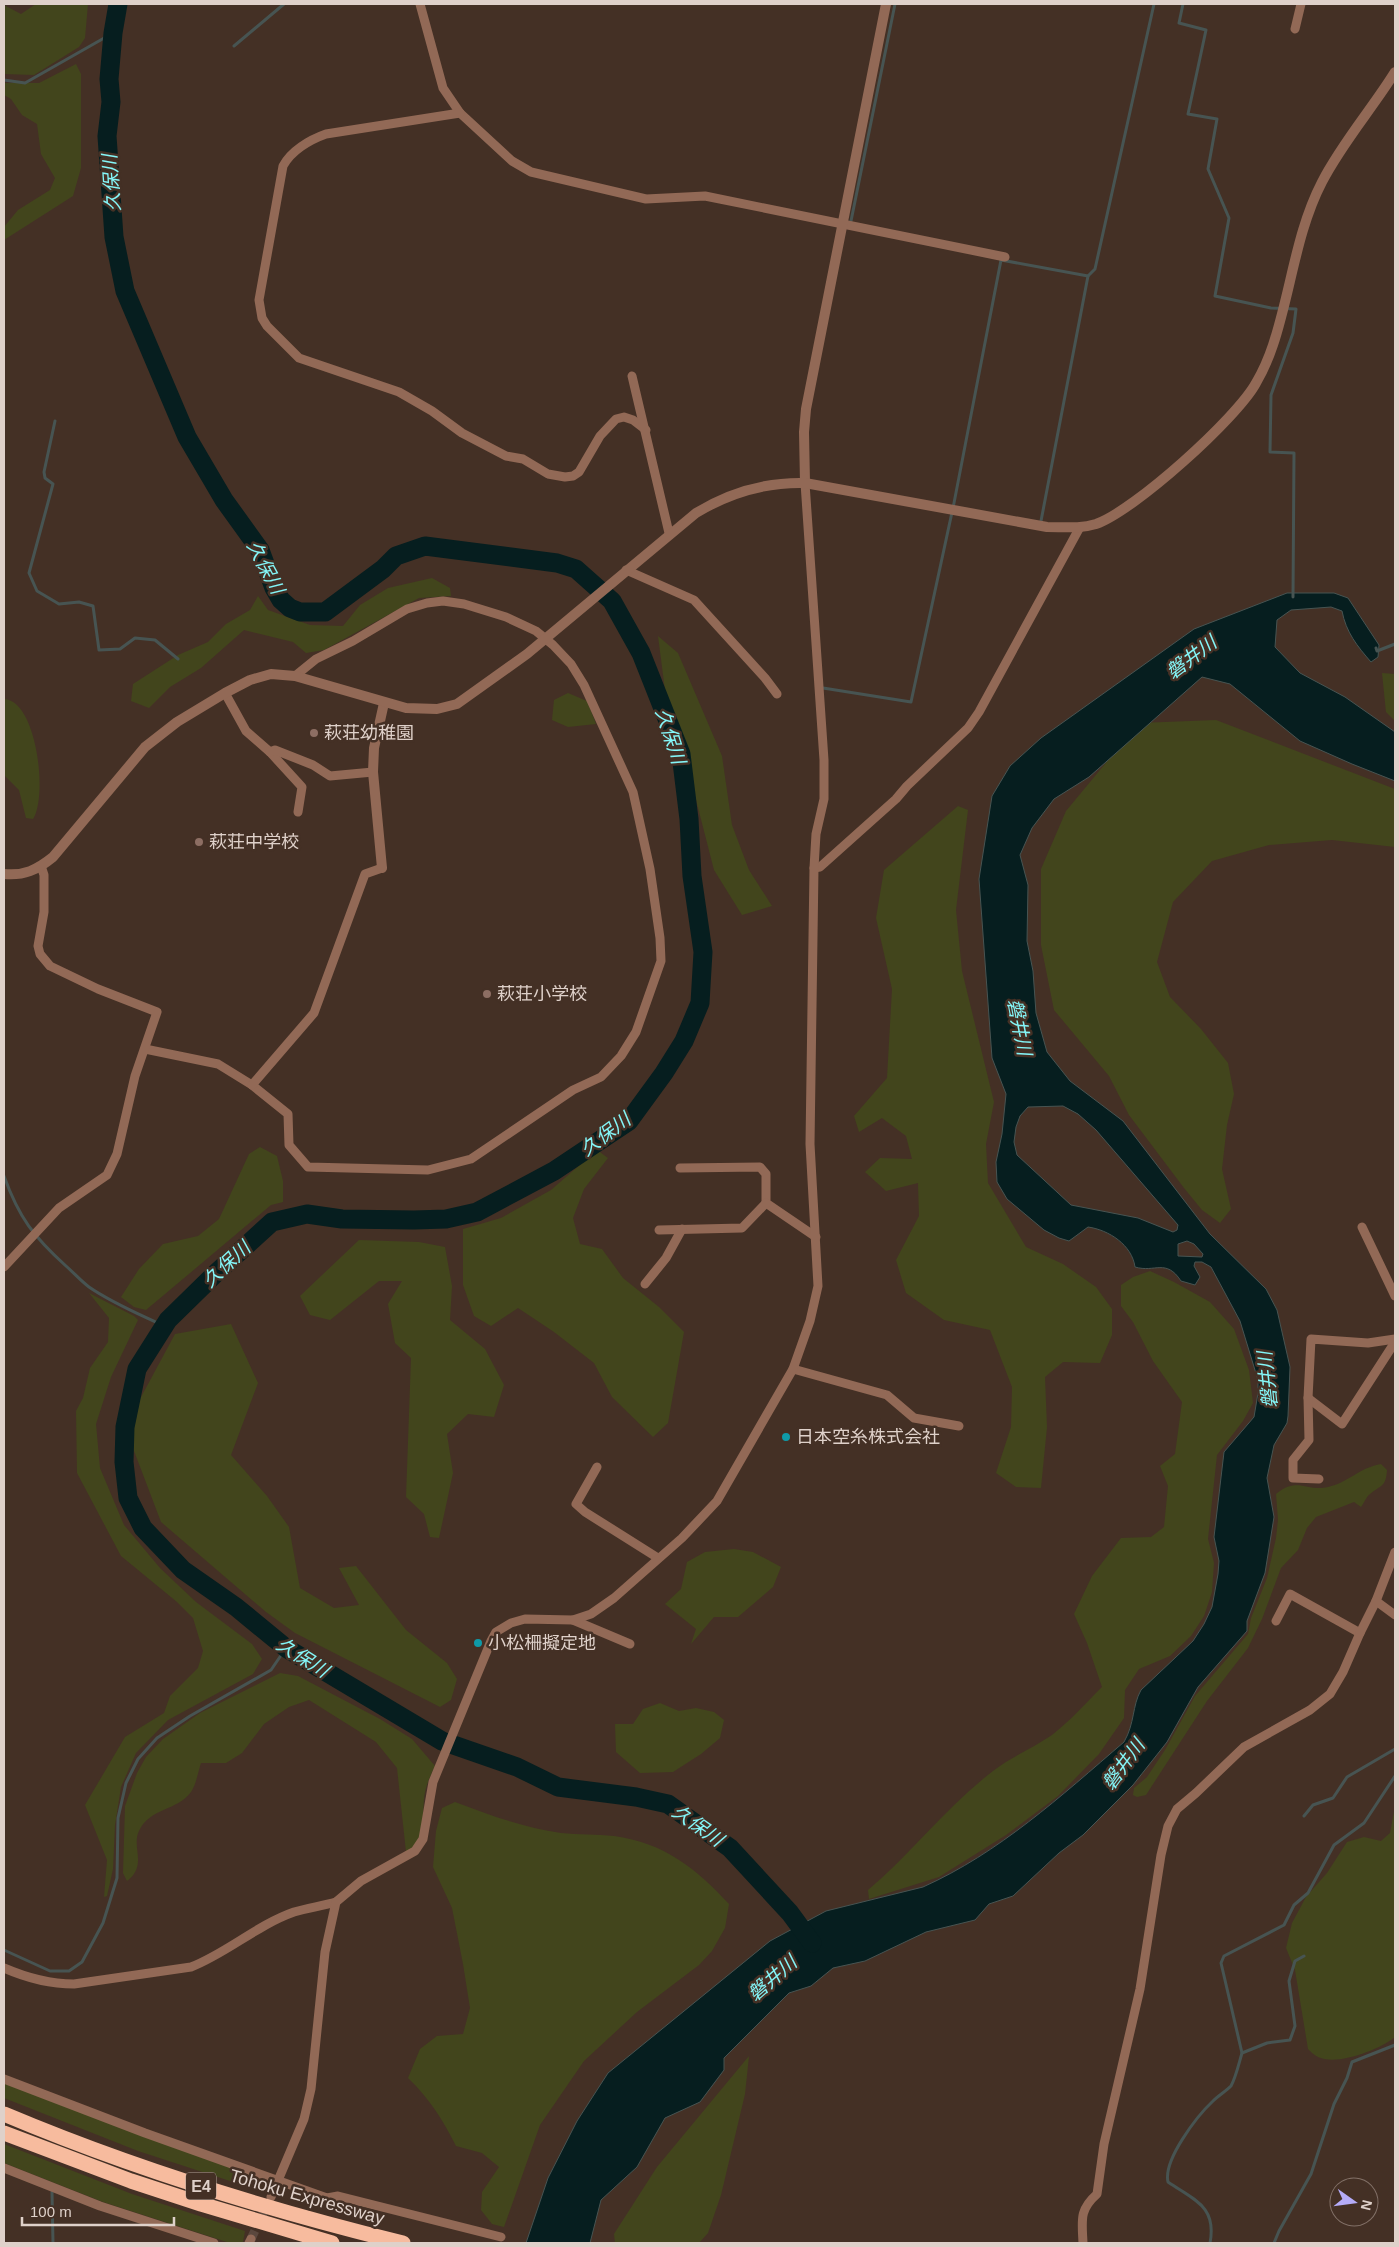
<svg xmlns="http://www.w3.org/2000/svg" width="1399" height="2247" font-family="Arial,'Noto Sans JP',sans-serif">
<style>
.green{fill:#42451c}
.water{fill:#061e1f;stroke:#475452;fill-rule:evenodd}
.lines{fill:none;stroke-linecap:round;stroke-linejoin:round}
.stream{stroke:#475452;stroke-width:3}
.river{stroke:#061e1f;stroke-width:19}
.minor-tunnel{stroke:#5b483e;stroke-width:9;stroke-dasharray:9 4.5;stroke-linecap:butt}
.minor{stroke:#926956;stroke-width:9}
.tertiary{stroke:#926956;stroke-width:10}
.motorway{stroke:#f7bb9e;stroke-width:15}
.education-dot{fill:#8d6e63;stroke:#443025;stroke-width:2}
.culture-dot{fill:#0f9aa8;stroke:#443025;stroke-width:2}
.labels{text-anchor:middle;stroke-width:5;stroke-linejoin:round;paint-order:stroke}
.shield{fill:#443025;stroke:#b0a198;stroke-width:1}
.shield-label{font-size:16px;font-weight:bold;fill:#dfd1ca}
.poi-label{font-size:18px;fill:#dfd1ca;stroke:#443025;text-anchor:start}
.street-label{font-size:18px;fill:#dfd1ca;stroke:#443025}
.water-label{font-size:19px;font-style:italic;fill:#84f6f8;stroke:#443025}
</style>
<rect width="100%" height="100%" fill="#443025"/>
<g class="green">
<polygon points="36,4 88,4 85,38 79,47 34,75 4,74 4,5 21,14"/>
<polygon points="76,64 81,74 81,168 73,196 4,240 4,227 18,210 50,190 55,178 41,154 37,124 22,115 11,99 4,95 4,83 39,83"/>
<polygon points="432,578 450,588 451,596 419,598 324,650 306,653 293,642 244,630 201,668 170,687 149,708 131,701 133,684 178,655 208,642 226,624 250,610 258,596 268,610 310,625 343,626 360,605 388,588"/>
<polygon points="658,636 678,653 722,756 732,825 749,870 772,906 742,915 714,870 695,796 666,698"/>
<polygon points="1382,673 1395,674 1395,721 1386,712"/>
<polygon points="568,693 587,701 596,724 568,727 552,720 554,700"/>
<path d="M4 699C37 700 48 797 33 819L26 818 19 790 4 775Z"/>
<polygon points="1216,720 1395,789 1395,847 1332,840 1269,845 1212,861 1173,902 1157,962 1170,997 1201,1029 1228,1063 1234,1094 1227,1125 1222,1169 1231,1209 1220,1223 1202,1210 1184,1188 1129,1115 1109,1076 1054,1010 1041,945 1041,869 1066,811 1139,723"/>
<polygon points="958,806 968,810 956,910 962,971 994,1102 986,1144 988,1183 1026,1247 1063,1264 1096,1287 1112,1309 1112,1335 1100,1363 1063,1362 1045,1377 1047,1427 1041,1488 1016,1487 996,1473 1011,1427 1012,1387 990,1330 944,1320 906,1293 896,1260 919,1216 918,1183 886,1191 865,1172 880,1158 912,1159 906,1136 882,1118 859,1132 854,1116 887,1078 892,989 876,918 884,870"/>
<polygon points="260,1147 277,1156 283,1181 283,1202 271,1205 146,1310 134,1307 121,1297 139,1269 163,1244 198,1236 219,1219 249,1154"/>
<polygon points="597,1150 608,1158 584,1189 573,1218 580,1244 602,1249 623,1278 659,1307 684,1332 668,1423 653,1437 612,1397 594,1363 554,1332 518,1308 491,1326 474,1316 463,1285 463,1229 501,1218 551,1190"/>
<polygon points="359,1240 419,1242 445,1247 452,1286 450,1320 485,1349 504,1385 494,1417 468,1414 447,1434 453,1473 439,1538 430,1537 424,1514 406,1497 411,1358 395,1343 388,1304 402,1281 379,1281 330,1320 310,1315 300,1296"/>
<path d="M1150 1271 1174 1282 1210 1302 1234 1329 1249 1370 1253 1403 1243 1421 1217 1455 1208 1539 1214 1563 1212 1592 1204 1616 1191 1636 1170 1656 1139 1669 1125 1690 1124 1718 1099 1754 1058 1796 1006 1835 939 1877 869 1899 868 1890C912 1853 947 1806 993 1771 1011 1757 1033 1748 1052 1735 1070 1721 1086 1703 1102 1687L1087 1643 1074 1614 1092 1576 1121 1538 1151 1537 1164 1527 1168 1486 1160 1466 1175 1454 1182 1402 1153 1361 1133 1322 1121 1306V1285L1133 1277Z"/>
<polygon points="89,1293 134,1316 138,1320 111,1377 96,1424 100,1468 124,1525 160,1568 196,1602 252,1644 262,1659 253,1674 168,1720 136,1753 121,1787 115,1825 113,1869 107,1896 104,1897 107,1860 85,1805 125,1737 164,1713 170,1696 198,1668 203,1651 193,1618 177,1602 121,1556 77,1473 76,1411 83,1398 90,1368 108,1342 109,1318"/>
<polygon points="231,1324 258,1383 231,1455 267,1496 289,1527 300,1588 334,1608 359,1605 339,1568 356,1566 406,1630 447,1663 457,1679 451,1700 440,1707 295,1633 266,1612 161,1522 131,1443 140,1399 175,1334"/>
<path d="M1381 1464 1387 1470C1386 1487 1381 1485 1370 1494 1366 1497 1364 1503 1361 1507L1354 1502 1316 1517 1307 1528 1298 1550 1281 1568 1262 1619 1248 1648 1207 1701 1146 1795 1137 1797 1133 1795 1134 1788 1147 1777 1165 1750 1195 1696 1248 1634 1251 1618 1267 1578 1276 1538 1278 1520 1276 1494C1297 1476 1307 1492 1328 1487 1347 1483 1361 1467 1381 1464Z"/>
<polygon points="734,1549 753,1552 781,1567 773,1587 738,1617 714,1617 691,1644 696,1629 665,1604 681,1589 687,1562 705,1552"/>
<path d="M280 1673 298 1676 380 1719 412 1739 435 1766C431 1774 427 1783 425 1792 421 1812 428 1842 406 1852L397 1768 376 1742 309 1700 289 1707 264 1724 242 1753 226 1763H201C198 1772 196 1785 191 1792 177 1811 149 1808 139 1831 131 1847 148 1865 127 1881L123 1873 125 1806 137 1773 146 1757 163 1739 200 1713Z"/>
<polygon points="660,1703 679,1711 696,1708 714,1712 724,1720 720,1738 701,1754 673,1772 640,1773 616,1752 615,1724 633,1724 643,1709"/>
<path d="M455 1802C489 1815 525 1828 561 1833 578 1835 597 1834 614 1836 664 1843 696 1868 729 1904L725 1928 712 1951 699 1965 637 2012 584 2061 540 2125 504 2227 492 2224 481 2210 482 2192 499 2167 482 2153 456 2146C443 2120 429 2098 408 2078L420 2049 437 2036 463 2034 470 2008 463 1964 452 1908 433 1867 436 1831 442 1808Z"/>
<path d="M1395 1806V2037C1381 2049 1339 2065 1321 2058 1316 2057 1311 2052 1308 2049L1295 1970 1286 1948 1292 1923 1306 1897 1327 1873 1347 1842 1364 1837 1381 1841 1390 1833Z"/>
<polygon points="749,2056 745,2094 721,2195 708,2233 699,2243 615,2243 614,2234 657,2167"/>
<polygon points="4,2082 263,2179 267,2184 264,2192 138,2151 4,2098"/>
<polygon points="4,2144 132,2194 245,2231 243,2242 230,2243 103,2202 4,2163"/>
</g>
<path class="water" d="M1287 593H1334L1348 598 1379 645 1378 657 1371 662C1357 646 1346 632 1342 611L1331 607 1291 610 1277 620 1275 647 1300 673 1345 697 1395 732V781L1352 764 1300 741 1230 684 1202 677 1089 777 1054 799 1032 828 1020 855 1028 885 1027 941 1033 971 1036 1013 1047 1052 1070 1081 1123 1121 1210 1234 1266 1289 1277 1310 1290 1367 1288 1416 1287 1423 1274 1445 1267 1478 1274 1517 1265 1573 1247 1621V1631L1198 1687 1167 1742 1133 1785 1083 1835 1059 1853 1013 1896 989 1904 975 1920 926 1932 865 1961 833 1968 811 1986 789 1993 724 2058V2070L700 2102 665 2118 637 2167 601 2200 590 2243H526L548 2178 577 2121 608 2073 770 1941 826 1911 923 1887C999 1853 1061 1796 1124 1742 1135 1723 1132 1706 1141 1690L1193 1641 1204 1624 1212 1607 1218 1574 1219 1561 1214 1537 1224 1452 1254 1417 1258 1393V1380L1240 1321 1211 1267 1202 1262H1195L1194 1266 1200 1277 1195 1285 1181 1281C1166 1258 1155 1273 1135 1267 1132 1245 1109 1230 1088 1227L1069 1241 1059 1238 1044 1230 1007 1199 997 1182 996 1162 1002 1134 1006 1094 992 1058 979 879 992 796 1010 766 1041 738 1194 629ZM1063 1106 1078 1114 1096 1130 1178 1225 1177 1230 1173 1232 1138 1218 1071 1205 1017 1155 1014 1142 1016 1127 1020 1116 1028 1107ZM1187 1241 1194 1244 1203 1254 1202 1257 1178 1256V1244Z"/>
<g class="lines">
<g class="stream">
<polyline points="1183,4 1179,23 1206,30 1188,114 1217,119 1208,169 1229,218 1215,296 1271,308 1296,309 1293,333 1271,395 1270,452 1294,453 1293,597"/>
<polyline points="234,46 284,4"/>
<polyline points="4,80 25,83 113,33"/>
<polyline points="851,221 895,4"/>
<polyline points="55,421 44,472 45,478 53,484 29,573 37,591 59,604 79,602 93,606 99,650 120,649 135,638 155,640 178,659"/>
<polyline points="1041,521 1088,276 1095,269 1154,4"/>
<polyline points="1376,648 1377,651 1395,644"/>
<polyline points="823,688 911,702 954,503 1001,260 1088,276"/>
<path d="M4 1176C19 1218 34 1237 66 1266 74 1273 81 1281 89 1287 112 1303 139 1314 164 1326"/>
<polyline points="1304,1816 1313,1805 1333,1798 1347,1777 1395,1749"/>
<polyline points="4,1950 50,1971 69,1971 82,1962 103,1923 117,1878 118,1818 126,1783 138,1759 157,1738 190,1716 271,1670 286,1648"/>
<polyline points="1242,2053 1221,1963 1224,1956 1284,1925 1294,1905 1308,1893 1334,1845 1364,1823 1395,1776"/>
<polyline points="52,2192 53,2243"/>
<path d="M1210 2243C1217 2206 1194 2200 1168 2182 1163 2160 1197 2116 1213 2101 1218 2096 1226 2091 1231 2086 1236 2077 1239 2063 1242 2053L1267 2043 1290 2040 1295 2026 1289 1981 1295 1961 1304 1956"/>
<polyline points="1274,2243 1279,2231 1311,2174 1334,2104 1347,2078 1352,2062 1395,2045"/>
</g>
<polyline class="river" points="118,4 113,33 109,79 111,102 107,136 114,237 125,291 187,437 224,500 260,550 274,588 281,600 290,608 300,612 325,612 383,569 396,556 425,546 557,563 576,569 612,601 641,653 681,754 689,819 692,876 703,952 700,1003 684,1041 664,1073 629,1121 554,1171 477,1212 446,1219 414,1220 342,1219 307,1214 272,1222 215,1274 168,1320 137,1369 125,1427 124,1462 128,1498 143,1528 183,1570 236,1607 286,1648 442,1741 517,1767 558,1787 636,1797 668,1804 730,1848 790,1913 812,1943"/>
<polyline class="minor-tunnel" points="251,2239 268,2203"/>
<g class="minor">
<polyline points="420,4 443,88 460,113 512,161 531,172 646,199 705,196 1005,257"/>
<polyline points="1295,29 1301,4"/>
<path d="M460 113 326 134C309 140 291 151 283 166L259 300 262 318 267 326 299 358 399 392 432 411 462 433 506 456 523 459 548 474 565 477 573 476 579 472 600 436 616 419 624 417 633 420 646 430"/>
<polyline points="632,376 669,533"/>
<polyline points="626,570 694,600 765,678 777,694"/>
<polyline points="225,693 246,731 270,752 302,787 298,812"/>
<polyline points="270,752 275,750 313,765 330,776 373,772"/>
<polyline points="814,868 820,867 896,799 907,786 968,728 979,712 1080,527"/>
<polyline points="145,1049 218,1064 252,1085 288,1114 289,1145 308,1167 428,1170 471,1159 573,1090 601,1077 621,1056 636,1032 661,961 660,938 650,869 633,792 584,685 571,664 553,645 536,631 506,617 464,604 443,601 427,603 407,609 353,641 316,659 295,676"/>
<polyline points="252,1085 314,1013 365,874 382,868"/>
<polyline points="680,1168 760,1167 766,1174 766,1203 816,1237"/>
<polyline points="1362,1227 1395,1296"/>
<polyline points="659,1230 742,1228 766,1203"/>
<polyline points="4,1267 59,1208 107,1175 117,1154 135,1076 157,1012 98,989 50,966 40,954 38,946 44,912 44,875 41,866"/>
<polyline points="645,1284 666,1258 682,1229"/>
<polyline points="793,1369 887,1395 914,1418 959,1426"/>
<polyline points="1308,1398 1342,1424 1395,1342"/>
<polyline points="597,1467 576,1504 585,1512 658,1558"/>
<polyline points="1319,1479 1293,1478 1293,1460 1309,1440 1308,1398 1311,1339 1368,1343 1395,1339"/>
<polyline points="1376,1601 1395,1552"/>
<polyline points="573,1620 630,1644"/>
<polyline points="1276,1621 1290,1594 1360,1633"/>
<path d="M4 1968C27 1978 49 1984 74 1984L191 1967C227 1953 257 1925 294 1912 307 1908 322 1906 336 1902"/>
<polyline points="4,2079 145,2133 327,2198 338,2196 501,2237"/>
<polyline points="4,2168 100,2206 214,2243"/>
<polyline points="271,2197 304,2119 311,2089 325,1952 336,1902 361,1881 415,1851 423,1839 433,1782 491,1641 496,1632 511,1623 525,1619 573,1620 591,1614 614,1598 682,1538 717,1501 793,1369 810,1321 818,1286 810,1144 814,868 816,834 824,799 824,760 805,483"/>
<polyline points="249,2243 251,2239"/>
<path d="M1083 2243C1082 2220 1079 2210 1097 2194L1104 2144 1140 1989 1161 1855 1168 1826 1177 1809 1196 1793 1244 1747 1310 1710 1330 1694 1343 1672 1360 1633 1376 1601 1395 1615"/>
</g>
<g class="tertiary">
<polyline points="805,483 804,432 806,409 886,4"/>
<polyline points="382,868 373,772 374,748 384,703"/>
<path d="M4 874C24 876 37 870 53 857L145 747 177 722 225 693 250 680 271 674 295 676 406 708 437 709 457 704 527 654 696 513C729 493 767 482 805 483L1047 527C1064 527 1080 529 1096 524 1134 511 1237 418 1256 383 1263 371 1269 357 1273 345 1291 291 1296 232 1322 182 1342 143 1372 109 1395 72"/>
</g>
<g class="motorway">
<path d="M4 2114C132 2168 268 2210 403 2243"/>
<polyline points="4,2133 131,2181 201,2204 332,2243"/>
</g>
</g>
<g class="education-dot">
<circle cx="314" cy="733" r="5"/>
<circle cx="199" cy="842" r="5"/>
<circle cx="487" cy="994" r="5"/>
</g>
<g class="culture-dot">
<circle cx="786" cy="1437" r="5"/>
<circle cx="478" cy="1643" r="5"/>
</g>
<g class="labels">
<rect class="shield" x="186" y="2172.5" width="30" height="27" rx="4"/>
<g class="shield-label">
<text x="201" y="2192">E4</text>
</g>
<g class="poi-label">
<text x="324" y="739">萩荘幼稚園</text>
<text x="209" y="848">萩荘中学校</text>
<text x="497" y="1000">萩荘小学校</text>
<text x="796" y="1443">日本空糸株式会社</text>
<text x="488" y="1649">小松柵擬定地</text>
</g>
<g class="street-label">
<text transform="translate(307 2197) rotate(16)" y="6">Tohoku Expressway</text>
</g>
<g class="water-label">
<text transform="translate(111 183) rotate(-94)" y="7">久保川</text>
<text transform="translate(266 567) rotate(62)" y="7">久保川</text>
<text transform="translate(1191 657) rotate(-37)" y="7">磐井川</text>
<text transform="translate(671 736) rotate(72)" y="7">久保川</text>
<text transform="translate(1020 1027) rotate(79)" y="7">磐井川</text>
<text transform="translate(605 1134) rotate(-37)" y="7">久保川</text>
<text transform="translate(226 1264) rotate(-43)" y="7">久保川</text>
<text transform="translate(1267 1380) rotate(-96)" y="7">磐井川</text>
<text transform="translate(303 1657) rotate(32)" y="7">久保川</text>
<text transform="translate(1123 1764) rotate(-54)" y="7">磐井川</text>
<text transform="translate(698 1825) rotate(35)" y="7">久保川</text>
<text transform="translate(772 1978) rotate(-41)" y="7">磐井川</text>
</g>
</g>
<rect width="1399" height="2247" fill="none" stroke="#dfd1ca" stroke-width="10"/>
<g transform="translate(1354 2202) rotate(104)"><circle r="24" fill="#443025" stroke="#827067"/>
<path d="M0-4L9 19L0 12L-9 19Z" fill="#b5acf8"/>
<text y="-8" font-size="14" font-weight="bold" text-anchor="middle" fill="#dfd1ca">N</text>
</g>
<path d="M22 2217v8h152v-8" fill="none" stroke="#dfd1ca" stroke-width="2.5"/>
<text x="30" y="2217" font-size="15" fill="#dfd1ca" stroke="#443025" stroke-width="4" paint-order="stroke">100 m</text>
</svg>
